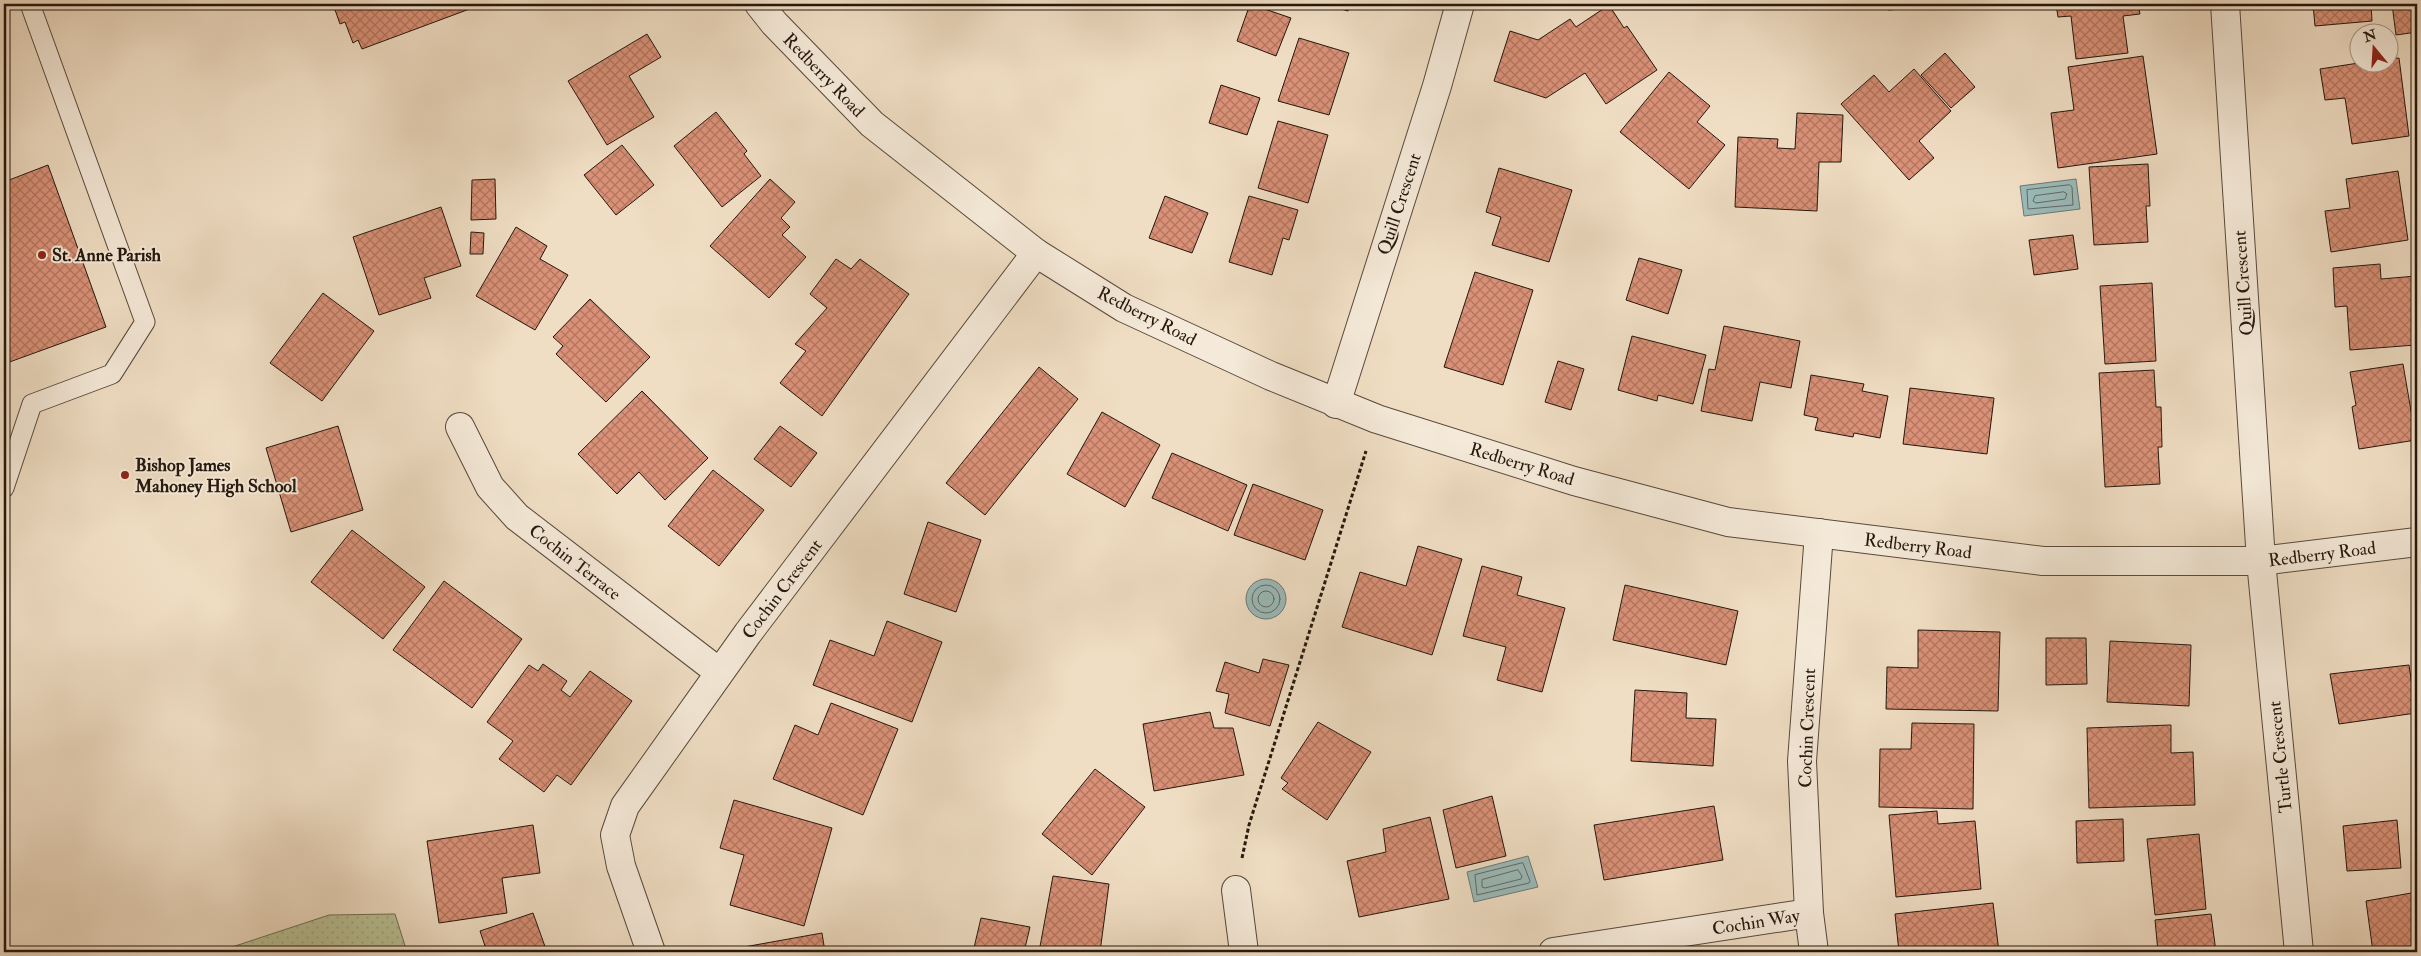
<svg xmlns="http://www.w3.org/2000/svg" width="2421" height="956" font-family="'IM FELL Double Pica',serif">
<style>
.green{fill:url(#green-dots);stroke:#6e6c52}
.water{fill:#9bbbba;stroke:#6b7975}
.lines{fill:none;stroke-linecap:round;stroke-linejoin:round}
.shore{stroke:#606964;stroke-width:1}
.building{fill:url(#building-cross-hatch);stroke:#24170e}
.service-casing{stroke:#57493c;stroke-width:21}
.minor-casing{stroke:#57493c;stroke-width:30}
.tertiary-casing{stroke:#57493c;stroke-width:30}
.path{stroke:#24170e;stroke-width:3;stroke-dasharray:4 2.5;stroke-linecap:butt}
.service{stroke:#f5ead9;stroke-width:19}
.minor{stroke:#f5ead9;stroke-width:28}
.tertiary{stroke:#f5ead9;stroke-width:28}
.poi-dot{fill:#8f2418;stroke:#f5ead9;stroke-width:2}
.labels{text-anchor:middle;stroke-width:4;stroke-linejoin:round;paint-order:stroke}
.street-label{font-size:18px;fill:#24170e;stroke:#f5ead9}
.poi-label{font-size:18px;font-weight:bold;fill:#24170e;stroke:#f5ead9;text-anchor:start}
</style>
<defs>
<pattern id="green-dots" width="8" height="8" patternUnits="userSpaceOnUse" patternTransform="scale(1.25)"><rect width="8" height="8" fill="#b8c195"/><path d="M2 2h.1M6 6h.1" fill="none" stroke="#9ea57f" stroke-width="1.8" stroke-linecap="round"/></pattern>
<pattern id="building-cross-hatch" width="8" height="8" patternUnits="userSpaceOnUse" patternTransform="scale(1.25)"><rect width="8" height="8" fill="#da9177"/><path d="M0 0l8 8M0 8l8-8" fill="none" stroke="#b17560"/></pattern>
</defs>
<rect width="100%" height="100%" fill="#f0dec4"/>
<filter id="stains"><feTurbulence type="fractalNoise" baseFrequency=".004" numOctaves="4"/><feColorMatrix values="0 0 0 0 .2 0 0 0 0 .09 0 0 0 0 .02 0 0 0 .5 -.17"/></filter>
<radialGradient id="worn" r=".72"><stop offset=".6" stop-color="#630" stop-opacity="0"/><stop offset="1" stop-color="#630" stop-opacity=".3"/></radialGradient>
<polygon class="green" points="395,914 407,952 217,952 329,915"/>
<g class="water">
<polygon points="2076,179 2080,209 2024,216 2020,186"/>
<circle cx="1266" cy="599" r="20"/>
<polygon points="1528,856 1538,887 1474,902 1467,872"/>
</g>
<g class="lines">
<g class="shore">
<polygon points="2070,185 2072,187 2073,205 2028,209 2027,190"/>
<polygon points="2064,192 2067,194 2065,199 2036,203 2033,201 2035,196"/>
<circle cx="1266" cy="599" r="14"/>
<circle cx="1266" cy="599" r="8"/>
<polygon points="1523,863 1530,881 1529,883 1477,895 1475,875"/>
<polygon points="1518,870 1522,876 1521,879 1485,888 1482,887 1482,880"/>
</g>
</g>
<g class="building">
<polygon points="333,4 483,4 362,49 358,40 353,43 345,22 340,24"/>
<polygon points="1250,4 1291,18 1276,56 1237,41"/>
<polygon points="1325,4 1350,4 1348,11"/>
<polygon points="1888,4 1938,4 1939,6 1888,10"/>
<polygon points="2056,4 2138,4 2140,14 2123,16 2128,53 2076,59 2071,16 2058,17"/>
<polygon points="2313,4 2371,4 2372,21 2315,26"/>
<polygon points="2392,4 2417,4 2417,32 2396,35"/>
<polygon points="1609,5 1624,28 1627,26 1657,70 1606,104 1585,73 1546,98 1494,81 1510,31 1538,40 1570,19 1576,27"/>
<polygon points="647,34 661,57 629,76 654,117 607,145 568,81"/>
<polygon points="1299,38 1349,53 1329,115 1278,101"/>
<polygon points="1945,53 1975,87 1951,108 1921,75"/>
<polygon points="2143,56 2157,154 2058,168 2051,113 2074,110 2068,67"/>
<polygon points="2399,58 2409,136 2352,144 2345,98 2325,100 2320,69 2365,62 2388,62 2388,59"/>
<polygon points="1914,69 1951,111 1919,141 1934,158 1909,180 1841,104 1874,75 1889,92"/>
<polygon points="1669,72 1710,106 1697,122 1725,145 1689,189 1620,132"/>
<polygon points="1221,85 1260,98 1247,135 1209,123"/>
<polygon points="716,112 747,151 744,154 761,176 722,207 674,146"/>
<polygon points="1797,113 1843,115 1841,162 1819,162 1817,211 1735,207 1738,137 1778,139 1777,148 1795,149"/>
<polygon points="1278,121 1328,135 1308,203 1258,188"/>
<polygon points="622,145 654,185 616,215 584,175"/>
<polygon points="2148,164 2150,206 2146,206 2148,242 2094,245 2089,167"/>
<polygon points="48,165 106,327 4,364 4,182"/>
<polygon points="1499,168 1572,190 1549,262 1492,245 1501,217 1486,212"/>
<polygon points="2398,171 2408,240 2331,252 2325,211 2350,208 2346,179"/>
<polygon points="495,179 496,219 471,220 472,180"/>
<polygon points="770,179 795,202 781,218 790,227 782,235 806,257 769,298 710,246"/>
<polygon points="1165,196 1208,213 1192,253 1149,238"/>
<polygon points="1249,196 1298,210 1289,240 1283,238 1272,275 1229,262"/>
<polygon points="441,207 461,266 424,278 431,298 379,315 353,237"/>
<polygon points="516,227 547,246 540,259 568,275 535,330 476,296"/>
<polygon points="471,232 484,233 483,254 470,254"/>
<polygon points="2073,235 2078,269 2034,275 2029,240"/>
<polygon points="1639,258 1682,270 1668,314 1626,300"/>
<polygon points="836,259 851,269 860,259 909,294 822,416 780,383 806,351 795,344 827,308 810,294"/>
<polygon points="2380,264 2381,279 2416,276 2416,345 2350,350 2347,306 2335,307 2333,268"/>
<polygon points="1475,272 1533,290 1503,385 1444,367"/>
<polygon points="2152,283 2156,361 2105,364 2100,286"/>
<polygon points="323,293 374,331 322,401 270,363"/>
<polygon points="590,299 650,357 606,402 556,354 563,346 553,337"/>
<polygon points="1724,326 1800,341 1791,388 1760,382 1752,421 1701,411 1709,369 1715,370"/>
<polygon points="1632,336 1706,355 1693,404 1658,395 1657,401 1618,390"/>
<polygon points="1558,361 1584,369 1571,410 1545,402"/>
<polygon points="2403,364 2416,440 2359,449 2352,407 2356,405 2350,372"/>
<polygon points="1039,367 1078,399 985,515 946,483"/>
<polygon points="2154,370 2156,407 2161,407 2162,447 2158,447 2160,484 2105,487 2099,373"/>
<polygon points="1811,375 1864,384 1862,391 1888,396 1880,438 1854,433 1853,437 1815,430 1818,418 1804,415"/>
<polygon points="1910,388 1994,398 1987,454 1903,444"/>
<polygon points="642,391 708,458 665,500 639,472 617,494 578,454"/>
<polygon points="1102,412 1160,445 1125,507 1067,474"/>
<polygon points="338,426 363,510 291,532 266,448"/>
<polygon points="780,426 817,453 791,487 754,459"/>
<polygon points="1172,453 1247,485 1228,531 1152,498"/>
<polygon points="713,470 764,510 719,566 668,526"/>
<polygon points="1253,484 1323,510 1305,560 1234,535"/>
<polygon points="928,522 981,540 956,612 904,594"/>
<polygon points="352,530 425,587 383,639 311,582"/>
<polygon points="1418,546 1462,559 1432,655 1342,627 1360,572 1406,586"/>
<polygon points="1482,566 1522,577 1517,595 1565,608 1542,692 1497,680 1506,647 1463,636"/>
<polygon points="444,581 522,639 472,708 393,650"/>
<polygon points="1625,585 1738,611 1726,665 1613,640"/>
<polygon points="887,621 942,642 912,722 813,685 830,640 874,656"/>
<polygon points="1918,630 2000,632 1998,711 1886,709 1887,667 1918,668"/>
<polygon points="2046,638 2086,638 2087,684 2046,685"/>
<polygon points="2110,641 2191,645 2189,706 2107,702"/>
<polygon points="1263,659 1289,665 1270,726 1225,713 1229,694 1216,691 1225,662 1259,673"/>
<polygon points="543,664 567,681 561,690 570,697 590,671 632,701 571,785 557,775 544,792 499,759 513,741 487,722 529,665 538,671"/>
<polygon points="2409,665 2416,713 2339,724 2330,674"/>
<polygon points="1635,690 1687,693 1686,718 1716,719 1713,766 1631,761"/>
<polygon points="831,703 898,729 863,815 773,779 795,725 818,735"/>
<polygon points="1210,712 1214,728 1233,728 1244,775 1154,791 1143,724"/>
<polygon points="1318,722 1371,752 1327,820 1282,789 1288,783 1281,778"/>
<polygon points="1912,723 1974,724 1973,809 1879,807 1880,749 1911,749"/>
<polygon points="2171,725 2171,753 2193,752 2195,805 2089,808 2087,728"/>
<polygon points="1095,769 1145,807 1092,875 1042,834"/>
<polygon points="1492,796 1506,856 1456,868 1443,810"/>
<polygon points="734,800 832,828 804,926 730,905 744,855 720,848"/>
<polygon points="1714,806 1723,860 1604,880 1594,825"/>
<polygon points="1937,811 1938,824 1975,821 1981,889 1896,897 1889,815"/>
<polygon points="1430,817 1449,899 1359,917 1347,861 1386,852 1383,829"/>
<polygon points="2123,819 2124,861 2077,863 2076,821"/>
<polygon points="2397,820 2401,868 2347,871 2343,826"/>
<polygon points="533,825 540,873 502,878 507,913 439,923 427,841"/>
<polygon points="2199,834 2206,909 2155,915 2147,839"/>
<polygon points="1053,876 1109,884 1100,952 1039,952"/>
<polygon points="2417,892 2417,952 2373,952 2366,901"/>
<polygon points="1993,903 1999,952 1899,952 1895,914"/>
<polygon points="533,913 547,952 487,952 480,931"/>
<polygon points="2211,914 2216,952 2158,952 2155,920"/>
<polygon points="981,918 1030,927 1024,952 973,952"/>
<polygon points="822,933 825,952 745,952 744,947"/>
</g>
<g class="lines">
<g class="service-casing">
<polyline id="service" points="4,488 32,404 112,374 145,322 30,4"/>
</g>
<g class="minor-casing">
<g id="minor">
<polyline points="2225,4 2261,561 2299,952"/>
<polyline points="1336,404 1437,86 1460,4"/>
<polyline points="460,427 490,487 517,517 719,672"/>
<polyline points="1236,890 1244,952"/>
<polyline points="651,952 621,866 615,835 625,806 748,633 1036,253"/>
<polyline points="1553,952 1809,913"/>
<polyline points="1814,952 1809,913 1802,761 1819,533"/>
</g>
</g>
<g class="tertiary-casing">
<polyline id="tertiary" points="759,4 774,23 872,124 1036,253 1124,308 1271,376 1377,419 1574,481 1728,522 2043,561 2261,561 2417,542"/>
</g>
<polyline class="path" points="1242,858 1249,825 1366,451"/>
<use href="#service" class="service"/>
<use href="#minor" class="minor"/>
<use href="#tertiary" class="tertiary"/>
</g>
<g class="poi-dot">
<circle cx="42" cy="255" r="5"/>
<circle cx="125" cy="475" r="5"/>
</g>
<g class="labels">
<g class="street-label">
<text transform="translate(824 75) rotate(46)" y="6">Redberry Road</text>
<text transform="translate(1399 204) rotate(-72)" y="6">Quill Crescent</text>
<text transform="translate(2243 283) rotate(-94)" y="6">Quill Crescent</text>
<text transform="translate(1147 316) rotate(27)" y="6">Redberry Road</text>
<text transform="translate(1522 464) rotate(17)" y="6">Redberry Road</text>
<text transform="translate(1918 546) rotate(7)" y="6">Redberry Road</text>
<text transform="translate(2322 554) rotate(-7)" y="6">Redberry Road</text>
<text transform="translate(575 562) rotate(38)" y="6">Cochin Terrace</text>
<text transform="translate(782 589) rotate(-53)" y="6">Cochin Crescent</text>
<text transform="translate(1807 728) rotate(-88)" y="6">Cochin Crescent</text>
<text transform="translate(2280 757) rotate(-96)" y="6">Turtle Crescent</text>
<text transform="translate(1756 922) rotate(-9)" y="6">Cochin Way</text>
</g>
<g class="poi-label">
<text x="52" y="261">St. Anne Parish</text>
<text x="135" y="471">Bishop James<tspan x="135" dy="21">Mahoney High School</tspan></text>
</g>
</g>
<rect width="2421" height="956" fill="none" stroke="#f0dec4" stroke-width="20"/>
<rect x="5" y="5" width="2411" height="946" fill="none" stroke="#24170e" stroke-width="2.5"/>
<rect x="10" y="10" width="2401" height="936" fill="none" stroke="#24170e"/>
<g transform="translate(2374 48) rotate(342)"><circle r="24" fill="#f5ead9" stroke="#a19688"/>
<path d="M0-4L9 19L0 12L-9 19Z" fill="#8f2418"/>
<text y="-8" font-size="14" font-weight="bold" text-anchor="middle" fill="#24170e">N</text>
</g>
<rect width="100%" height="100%" filter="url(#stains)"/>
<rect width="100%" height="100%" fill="url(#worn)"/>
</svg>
